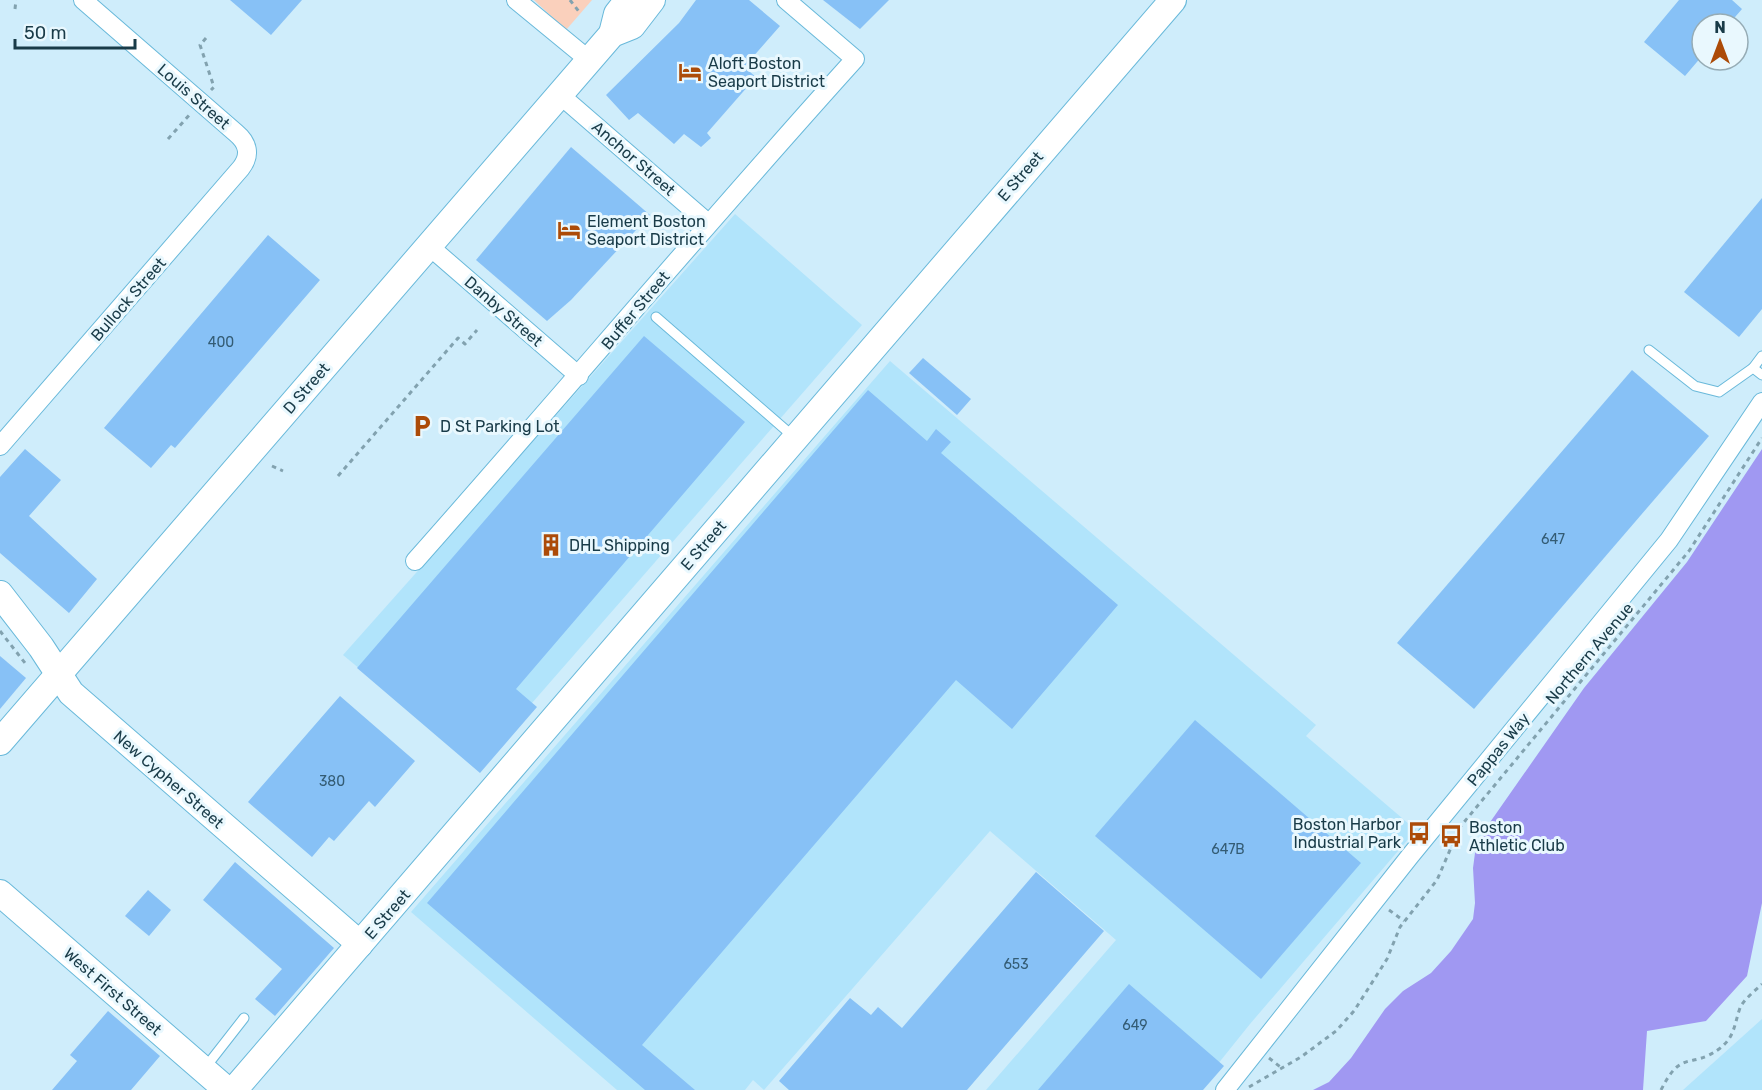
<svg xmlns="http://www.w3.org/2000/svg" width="1762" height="1090" font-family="Rubik,sans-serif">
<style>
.built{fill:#b1e4fb}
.green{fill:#fad0bc}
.water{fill:#a098f2}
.building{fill:#87c1f6}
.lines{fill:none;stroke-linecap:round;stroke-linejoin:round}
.lane-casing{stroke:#69b9da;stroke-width:11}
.street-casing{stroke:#69b9da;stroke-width:20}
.secondary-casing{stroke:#69b9da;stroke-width:28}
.path{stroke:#82a2af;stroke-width:3;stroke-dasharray:4.5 4.5;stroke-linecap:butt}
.lane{stroke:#fff;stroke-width:9}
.street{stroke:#fff;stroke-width:18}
.secondary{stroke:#fff;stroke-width:26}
.labels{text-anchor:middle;stroke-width:6;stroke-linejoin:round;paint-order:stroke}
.number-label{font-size:14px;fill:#345c74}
.poi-label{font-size:16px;fill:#193b48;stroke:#e9f8fe;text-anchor:start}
.street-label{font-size:16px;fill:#193b48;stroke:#e9f8fe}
</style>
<rect width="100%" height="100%" fill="#cfedfb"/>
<g class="built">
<polygon points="735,214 862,325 477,766 343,655"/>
<polygon points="890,361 1316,725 1306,736 1416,830 1250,1024 1197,1090 986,1090 1116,940 990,831 764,1090 753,1080 745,1090 617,1090 411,912"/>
<polygon points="1762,1019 1762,1090 1683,1090"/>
</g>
<polygon class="green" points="534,0 592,0 566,30"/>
<polygon class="water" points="1762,449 1762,903 1747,976 1706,1021 1647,1031 1643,1090 1313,1090 1329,1082 1351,1058 1385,1009 1403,991 1431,973 1451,951 1473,919 1475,903 1473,868 1475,853 1486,828 1584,688 1687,562"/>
<g class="building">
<polygon points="230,0 302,0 271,35"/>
<polygon points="696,0 749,0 780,26 744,67 756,77 707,133 711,138 701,147 684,134 674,144 638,113 629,120 606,95 679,23"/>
<polygon points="823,0 889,0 860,29"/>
<polygon points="1679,0 1732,0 1742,9 1729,24 1702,24 1702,56 1685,76 1644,42"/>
<polygon points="571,147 650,215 571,300 547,321 476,260"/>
<polygon points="1762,198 1762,309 1739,337 1684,292"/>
<polygon points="268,235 320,280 175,448 171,445 151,468 104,428"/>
<polygon points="644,336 745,422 516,689 537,707 480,773 357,668"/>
<polygon points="923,358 971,399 957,415 909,373"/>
<polygon points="1632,370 1709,436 1474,709 1397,643"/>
<polygon points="868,390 927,441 936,429 951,442 941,453 1118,605 1012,729 956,680 642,1045 695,1090 645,1090 427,903"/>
<polygon points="25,449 61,480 29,516 97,579 69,613 0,553 0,477"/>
<polygon points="0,656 26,678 0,709"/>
<polygon points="340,696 415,761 375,807 369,801 334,841 329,837 312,857 248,802"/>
<polygon points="1195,720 1361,863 1261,979 1095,836"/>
<polygon points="235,862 334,948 275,1016 255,999 282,969 203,900"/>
<polygon points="1036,872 1104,931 967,1090 789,1090 779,1081 850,998 871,1015 878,1007 902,1028"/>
<polygon points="148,890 171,910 149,936 125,916"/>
<polygon points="1129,984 1224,1066 1203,1090 1038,1090"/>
<polygon points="108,1011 160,1056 131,1090 52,1090 77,1061 70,1055"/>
</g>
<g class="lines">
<g class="lane-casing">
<g id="lane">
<polyline points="656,317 795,438"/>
<polyline points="1649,350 1695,386 1719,392 1753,368 1762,375"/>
<polyline points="1753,368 1762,356"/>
<polyline points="205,1068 244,1018"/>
</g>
</g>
<g class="street-casing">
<g id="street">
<polyline points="516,0 589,60"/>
<polyline points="559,94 708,223"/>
<polyline points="429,246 579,376"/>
<path d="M0 446 241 168C251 155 248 143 236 133L83 0"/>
<path d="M415 561C563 394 706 224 855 59L786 0"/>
<polyline points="1225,1090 1410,856 1669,540 1762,402"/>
</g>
</g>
<g class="secondary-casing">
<g id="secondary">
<polyline points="612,34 617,14 628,0"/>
<polyline points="0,594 41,647 71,693 360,944"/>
<polyline points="0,742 612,34 632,26 652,0"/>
<polyline points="0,893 227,1090"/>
<polyline points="234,1090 1173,0"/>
</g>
</g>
<g class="path">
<polyline points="570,0 580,13"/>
<polyline points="15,9 16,0"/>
<polyline points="206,38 200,45 214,87 211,90"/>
<polyline points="168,139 191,113"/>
<polyline points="272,466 283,471"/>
<polyline points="338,476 458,338 465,344 477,330"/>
<polyline points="0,631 25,663"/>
<polyline points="1389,910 1404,921"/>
<polyline points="1269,1058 1283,1069"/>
<polyline points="1249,1087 1301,1057 1336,1031 1354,1011 1387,959 1400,927 1437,880 1460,827 1689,551 1762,438"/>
<path d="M1661 1090C1682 1048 1690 1070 1719 1049 1735 1037 1734 1025 1740 1008 1744 999 1755 991 1762 984"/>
</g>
<use href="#lane" class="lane"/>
<use href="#street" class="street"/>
<use href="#secondary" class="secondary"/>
</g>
<defs>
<g id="hotel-bare" transform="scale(1.8)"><path d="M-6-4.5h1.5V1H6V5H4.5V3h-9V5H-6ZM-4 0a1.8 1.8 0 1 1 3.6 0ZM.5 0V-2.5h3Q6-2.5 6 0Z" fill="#ac4b08" stroke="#e9f8fe" stroke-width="2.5" paint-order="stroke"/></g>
<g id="parking-bare" transform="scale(1.8)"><path d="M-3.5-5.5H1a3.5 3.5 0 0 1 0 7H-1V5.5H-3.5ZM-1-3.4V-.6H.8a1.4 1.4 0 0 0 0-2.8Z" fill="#ac4b08" stroke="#e9f8fe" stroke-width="2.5" paint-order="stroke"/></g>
<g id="building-bare" transform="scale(1.8)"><path d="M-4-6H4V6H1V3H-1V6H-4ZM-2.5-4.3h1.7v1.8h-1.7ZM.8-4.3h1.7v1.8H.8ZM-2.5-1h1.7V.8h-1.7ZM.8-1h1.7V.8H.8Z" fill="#ac4b08" stroke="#e9f8fe" stroke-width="2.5" paint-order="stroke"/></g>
<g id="bus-bare" transform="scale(1.8)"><path d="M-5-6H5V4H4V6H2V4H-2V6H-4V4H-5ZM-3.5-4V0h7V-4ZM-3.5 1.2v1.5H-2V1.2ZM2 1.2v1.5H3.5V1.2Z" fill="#ac4b08" stroke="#e9f8fe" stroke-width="2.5" paint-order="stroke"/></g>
</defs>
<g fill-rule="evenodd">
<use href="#hotel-bare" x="690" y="72"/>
<use href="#hotel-bare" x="569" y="230"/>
<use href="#parking-bare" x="422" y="426"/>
<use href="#building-bare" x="551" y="545"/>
<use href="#bus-bare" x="1419" y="833"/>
<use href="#bus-bare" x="1451" y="836"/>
</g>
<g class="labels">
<g class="number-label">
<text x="221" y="347">400</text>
<text x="1553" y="544">647</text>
<text x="332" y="786">380</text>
<text x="1228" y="854">647B</text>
<text x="1016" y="969">653</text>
<text x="1135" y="1030">649</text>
</g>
<g class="poi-label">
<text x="708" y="69">Aloft Boston<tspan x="708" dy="18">Seaport District</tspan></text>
<text x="587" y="227">Element Boston<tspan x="587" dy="18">Seaport District</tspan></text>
<text x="440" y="432">D St Parking Lot</text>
<text x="569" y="551">DHL Shipping</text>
<text x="1401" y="830" text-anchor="end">Boston Harbor<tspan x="1401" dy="18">Industrial Park</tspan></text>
<text x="1469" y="833">Boston<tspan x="1469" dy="18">Athletic Club</tspan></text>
</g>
<g class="street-label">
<text transform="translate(194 96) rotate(41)" y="6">Louis Street</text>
<text transform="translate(634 158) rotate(41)" y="6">Anchor Street</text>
<text transform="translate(1020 176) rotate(-49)" y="6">E Street</text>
<text transform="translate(128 299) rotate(-49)" y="6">Bullock Street</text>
<text transform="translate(635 310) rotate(-50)" y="6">Buffer Street</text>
<text transform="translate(504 311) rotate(41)" y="6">Danby Street</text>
<text transform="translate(306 388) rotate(-49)" y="6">D Street</text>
<text transform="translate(703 545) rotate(-49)" y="6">E Street</text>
<text transform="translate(1589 653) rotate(-50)" y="6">Northern Avenue</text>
<text transform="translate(1498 749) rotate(-51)" y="6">Pappas Way</text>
<text transform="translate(169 779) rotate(41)" y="6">New Cypher Street</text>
<text transform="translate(387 914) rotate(-49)" y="6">E Street</text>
<text transform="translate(113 991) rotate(41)" y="6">West First Street</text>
</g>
</g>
<g transform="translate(1720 42)"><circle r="28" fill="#e9f8fe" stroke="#96acb5" stroke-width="1.5"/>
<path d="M0-4.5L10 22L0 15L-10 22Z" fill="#ac4b08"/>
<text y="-9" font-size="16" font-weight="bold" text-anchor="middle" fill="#193b48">N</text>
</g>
<path d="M15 39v9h120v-9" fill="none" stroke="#193b48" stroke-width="3"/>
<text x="24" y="39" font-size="18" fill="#193b48" stroke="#e9f8fe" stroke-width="4.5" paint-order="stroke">50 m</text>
</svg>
